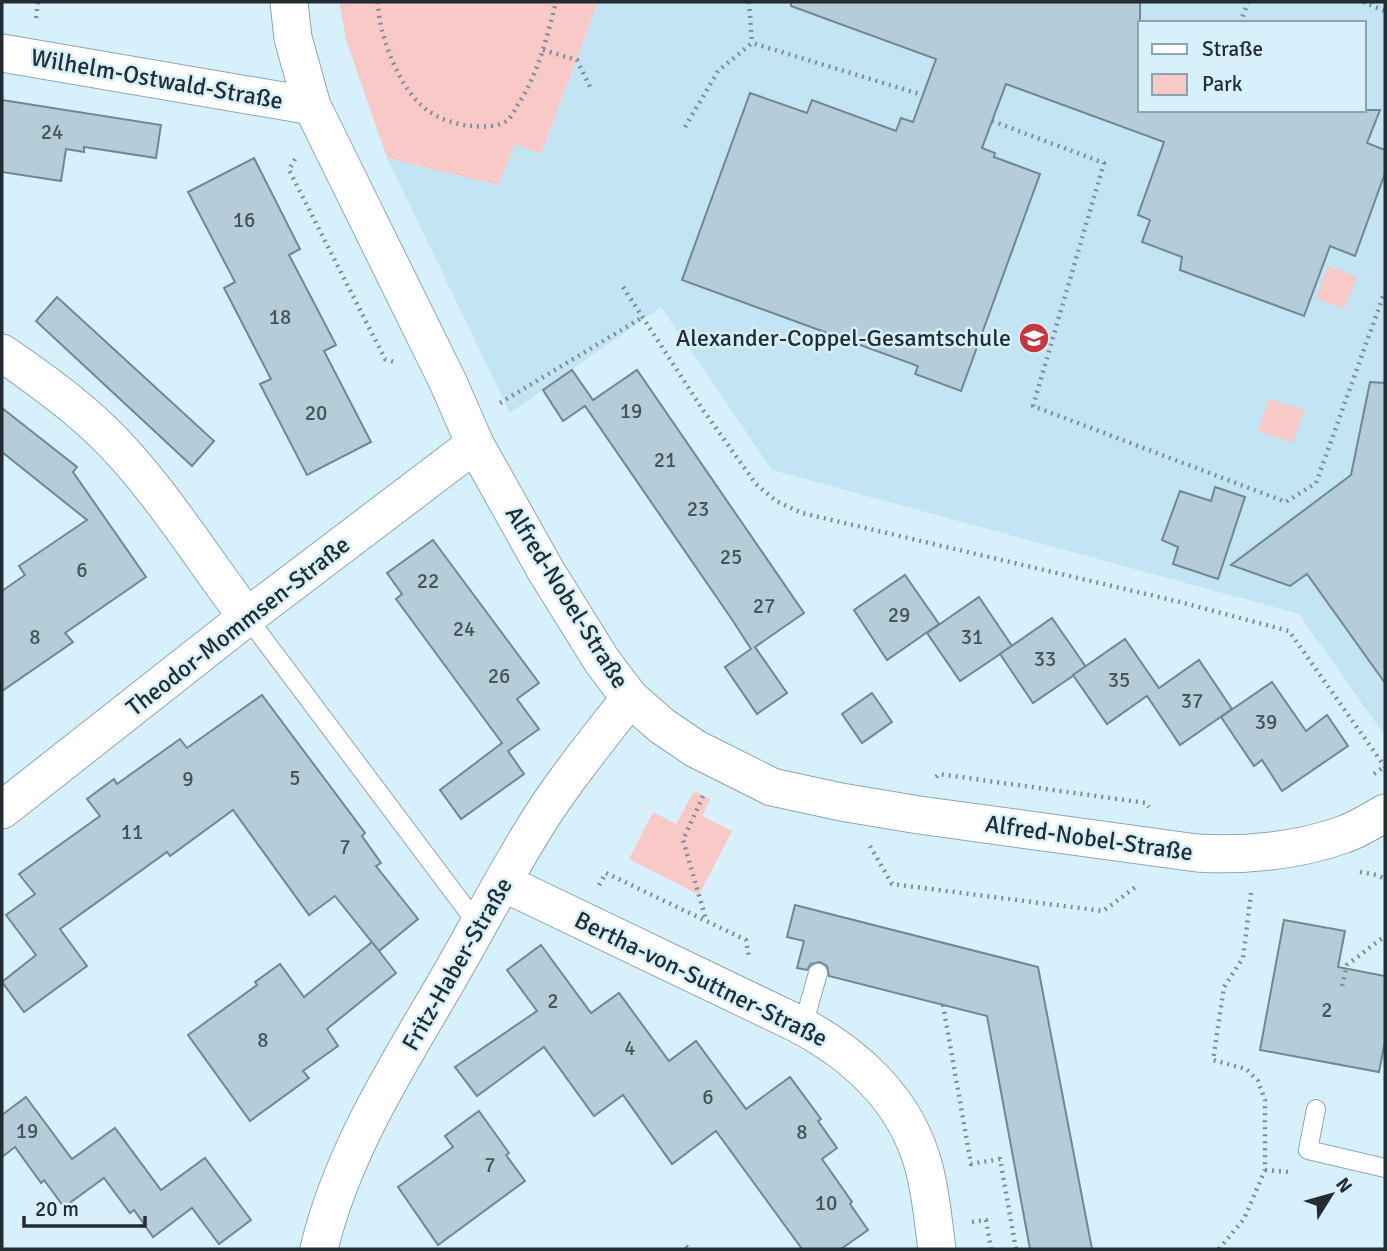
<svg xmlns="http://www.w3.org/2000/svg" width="1387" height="1251" font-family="Signika,sans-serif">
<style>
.built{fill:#c3e4f2;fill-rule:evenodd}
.green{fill:#f8c9c7}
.building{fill:#b4cdd8;stroke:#708892;stroke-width:2}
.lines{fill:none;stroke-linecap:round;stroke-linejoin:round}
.lane-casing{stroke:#8ea6b0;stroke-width:20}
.street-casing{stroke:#8ea6b0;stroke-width:39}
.path{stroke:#7d8f97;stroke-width:4.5;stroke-dasharray:2 5;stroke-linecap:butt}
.lane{stroke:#fff;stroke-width:18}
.street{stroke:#fff;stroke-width:37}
.labels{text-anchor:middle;stroke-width:5;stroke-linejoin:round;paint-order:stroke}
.number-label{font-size:21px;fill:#47555b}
.street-label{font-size:24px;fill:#232d31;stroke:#d7f1fc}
.poi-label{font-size:24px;fill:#232d31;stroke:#d7f1fc;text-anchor:end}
</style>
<rect width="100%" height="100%" fill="#d7f1fc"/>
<path class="built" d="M598 2H1385V736L1299 614 772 470 661 307 510 413 387 158 498 185 515 144 541 154ZM1140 23H1364V110H1140Z"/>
<g class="green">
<polygon points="339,2 598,2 541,154 515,144 498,185 387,158 346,40"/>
<polygon points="1328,266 1357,277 1344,309 1316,298"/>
<polygon points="1269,399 1304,410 1293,443 1258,431"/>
<polygon points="694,791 710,799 702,816 732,831 699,895 629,859 653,812 676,824"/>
</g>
<g class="building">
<polygon points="791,2 1140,2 1140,110 1380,110 1367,143 1385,150 1385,173 1355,256 1330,246 1304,316 1180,270 1182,257 1142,242 1150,220 1138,215 1164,142 1006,84 982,148 995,153 994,157 1040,174 961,391 915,374 918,366 682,280 750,93 807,113 812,100 896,131 901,118 913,122 936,59 791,6"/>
<polygon points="2,100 161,125 156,158 84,147 84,152 66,149 61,181 2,172"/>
<polygon points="254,158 300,249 289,255 336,345 324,351 371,442 307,475 260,384 271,379 224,288 235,282 188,192"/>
<polygon points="57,297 214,441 192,466 36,321"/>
<polygon points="572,370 593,400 637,370 804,613 755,647 787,693 757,714 725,667 751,649 733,621 585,406 563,421 543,390"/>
<polygon points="1370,382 1385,383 1385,683 1307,574 1290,586 1231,565 1351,475"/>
<polygon points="2,408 77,467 73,472 146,577 65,633 73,642 2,691 2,591 25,575 19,566 87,520 2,452"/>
<polygon points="1215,487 1245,497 1218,579 1173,564 1178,547 1162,540 1180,491 1211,501"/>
<polygon points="433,540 539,683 517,699 539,729 508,751 524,774 461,819 440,790 502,743 396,599 402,594 387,573"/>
<polygon points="905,575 939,624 887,660 854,610"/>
<polygon points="979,597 1012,646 960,681 927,633"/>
<polygon points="1052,618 1086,667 1033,703 1000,654"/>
<polygon points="1125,639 1159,688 1199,660 1232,709 1180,745 1147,696 1107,724 1073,675"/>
<polygon points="1272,682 1306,731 1327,715 1348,746 1282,791 1262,760 1254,766 1221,717"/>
<polygon points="872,693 892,722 862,743 842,714"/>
<polygon points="262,695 365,833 362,836 381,863 376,866 418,919 379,951 335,896 309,915 233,810 170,856 167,852 60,929 87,966 24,1012 2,982 36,955 6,915 35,894 19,874 100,816 87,799 114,779 117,784 180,739 187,748"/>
<polygon points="795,905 1038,967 1092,1249 1030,1249 987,1016 829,976 827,966 820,962 811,964 807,970 797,968 804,941 787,937"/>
<polygon points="1284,920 1345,931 1338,967 1385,976 1385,1041 1379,1072 1260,1050"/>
<polygon points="372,942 396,973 327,1029 338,1046 303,1071 309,1078 250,1121 188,1035 257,985 255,982 280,964 304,997"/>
<polygon points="541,945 591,1013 619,993 669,1061 696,1041 746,1109 790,1077 821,1119 818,1121 837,1148 822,1159 852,1202 850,1204 868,1230 841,1249 802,1249 716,1131 672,1164 623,1095 594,1116 544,1047 477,1096 455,1067 537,1011 507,970"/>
<polygon points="26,1097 72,1159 115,1128 161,1190 205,1158 251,1220 219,1244 192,1208 153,1237 134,1210 130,1213 104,1178 64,1207 44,1180 41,1183 15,1147 2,1157 2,1115"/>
<polygon points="479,1111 509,1153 506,1155 525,1181 438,1245 398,1187 453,1147 445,1136"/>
</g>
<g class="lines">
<g class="lane-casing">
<g id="lane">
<polyline points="247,617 479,926"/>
<polyline points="803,1026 818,973"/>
<polyline points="1316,1109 1308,1150 1385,1168"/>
</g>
</g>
<g class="street-casing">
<g id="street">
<path d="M289 2 293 38 312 106 448 382 475 444 546 571 602 661 630 698 662 726 696 749 772 787 841 802 919 815 1197 853C1244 856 1297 851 1342 835 1357 830 1371 821 1385 813"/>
<polyline points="2,53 312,106"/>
<path d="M2 353C37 377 72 402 103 432 156 483 202 558 247 617"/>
<polyline points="2,810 247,617 475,444"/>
<path d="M504 883 796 1023C854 1053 905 1099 923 1164 931 1191 933 1221 937 1249"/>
<path d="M319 1249C341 1156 393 1073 441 991 471 940 499 886 530 835 559 786 596 742 630 698"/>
</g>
</g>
<g class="path">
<path d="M378 2C378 34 400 91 427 110 439 119 458 125 472 126 483 127 499 127 508 120 511 117 515 110 517 106 538 75 547 37 556 2"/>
<polyline points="749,2 752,43"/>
<polyline points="1363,2 1385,11"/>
<polyline points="36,18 38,2"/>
<polyline points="1240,23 1248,2"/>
<polyline points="543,50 577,60 591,89"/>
<polyline points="992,121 1104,163 1033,406 1286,502 1316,483 1385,291"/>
<polyline points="685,127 718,71 752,43 923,95"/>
<polyline points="295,159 289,170 385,359 394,362"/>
<polyline points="623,287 703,410 756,484 776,501 802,513 1180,602 1289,631 1385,767"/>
<polyline points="500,403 643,317"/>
<polyline points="1374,774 1385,766"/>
<polyline points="936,777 939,774 1146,803 1149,807"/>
<polyline points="703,796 683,840 706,920"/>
<polyline points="870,846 892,884 1103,911 1137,886"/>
<polyline points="1360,872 1377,875 1385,879"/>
<polyline points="599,885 606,873 746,940 749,957"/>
<polyline points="1342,986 1347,965 1385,936"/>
<polyline points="943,1005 971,1164 1000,1159 1016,1249"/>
<polyline points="1265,1170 1288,1172"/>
<polyline points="972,1222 986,1220 991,1249"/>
<polyline points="686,1246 689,1249"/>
<polyline points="1219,1249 1244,1219 1265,1170 1265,1100 1258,1081 1246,1069 1213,1060 1224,987 1243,958 1251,893"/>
</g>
<use href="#lane" class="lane"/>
<use href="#street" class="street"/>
</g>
<defs>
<g id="school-disc" transform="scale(1.575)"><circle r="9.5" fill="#c63641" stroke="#d7f1fc"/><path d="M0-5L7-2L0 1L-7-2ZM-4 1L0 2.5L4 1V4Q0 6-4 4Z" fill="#fff"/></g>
</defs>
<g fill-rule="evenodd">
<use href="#school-disc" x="1034" y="338"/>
</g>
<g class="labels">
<g class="number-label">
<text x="52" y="139">24</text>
<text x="244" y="227">16</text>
<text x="280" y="324">18</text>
<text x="631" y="418">19</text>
<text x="316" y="420">20</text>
<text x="665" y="467">21</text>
<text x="698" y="516">23</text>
<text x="731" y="564">25</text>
<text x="82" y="577">6</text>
<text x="428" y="588">22</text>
<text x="764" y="613">27</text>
<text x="899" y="622">29</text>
<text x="464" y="636">24</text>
<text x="35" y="644">8</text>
<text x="972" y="644">31</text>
<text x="1045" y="666">33</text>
<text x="499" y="683">26</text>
<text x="1119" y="687">35</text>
<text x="1192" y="708">37</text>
<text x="1266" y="729">39</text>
<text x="295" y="785">5</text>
<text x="188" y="786">9</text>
<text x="132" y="839">11</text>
<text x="345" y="854">7</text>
<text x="553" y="1008">2</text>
<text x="1327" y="1017">2</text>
<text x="263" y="1047">8</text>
<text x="630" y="1055">4</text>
<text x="708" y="1104">6</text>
<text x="27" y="1138">19</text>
<text x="802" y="1139">8</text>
<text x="490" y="1172">7</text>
<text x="826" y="1210">10</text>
</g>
<g class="street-label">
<text transform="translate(157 79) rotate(10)" y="8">Wilhelm-Ostwald-Straße</text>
<text transform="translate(567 597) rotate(58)" y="8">Alfred-Nobel-Straße</text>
<text transform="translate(238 626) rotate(-38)" y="8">Theodor-Mommsen-Straße</text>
<text transform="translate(1089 838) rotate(8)" y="8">Alfred-Nobel-Straße</text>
<text transform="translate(457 964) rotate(-60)" y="8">Fritz-Haber-Straße</text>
<text transform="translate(701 979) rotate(26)" y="8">Bertha-von-Suttner-Straße</text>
</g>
<g class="poi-label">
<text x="1011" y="346">Alexander-Coppel-Gesamtschule</text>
</g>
</g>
<rect width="1387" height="1251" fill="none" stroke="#232d31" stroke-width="7"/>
<rect x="1138" y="21" width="228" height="91" fill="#d7f1fc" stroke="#8fa3ab" stroke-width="2"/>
<rect x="1152" y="44" width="35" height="10" fill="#ffffff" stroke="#8fa3ab" stroke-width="2"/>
<text x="1202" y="56" font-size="21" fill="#232d31">Straße</text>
<rect x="1152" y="74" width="35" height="21" fill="#f8c9c7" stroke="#8fa3ab" stroke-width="2"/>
<text x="1202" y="91" font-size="21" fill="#232d31">Park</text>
<g transform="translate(1331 1195) rotate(53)" stroke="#d7f1fc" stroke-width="5" paint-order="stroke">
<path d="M0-5L12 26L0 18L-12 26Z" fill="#232d31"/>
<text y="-10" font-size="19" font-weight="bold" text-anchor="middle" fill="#232d31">N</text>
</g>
<path d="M24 1216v10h121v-10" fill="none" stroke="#232d31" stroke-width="3.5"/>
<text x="35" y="1216" font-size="21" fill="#232d31" stroke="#d7f1fc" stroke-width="5" paint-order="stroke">20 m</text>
</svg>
